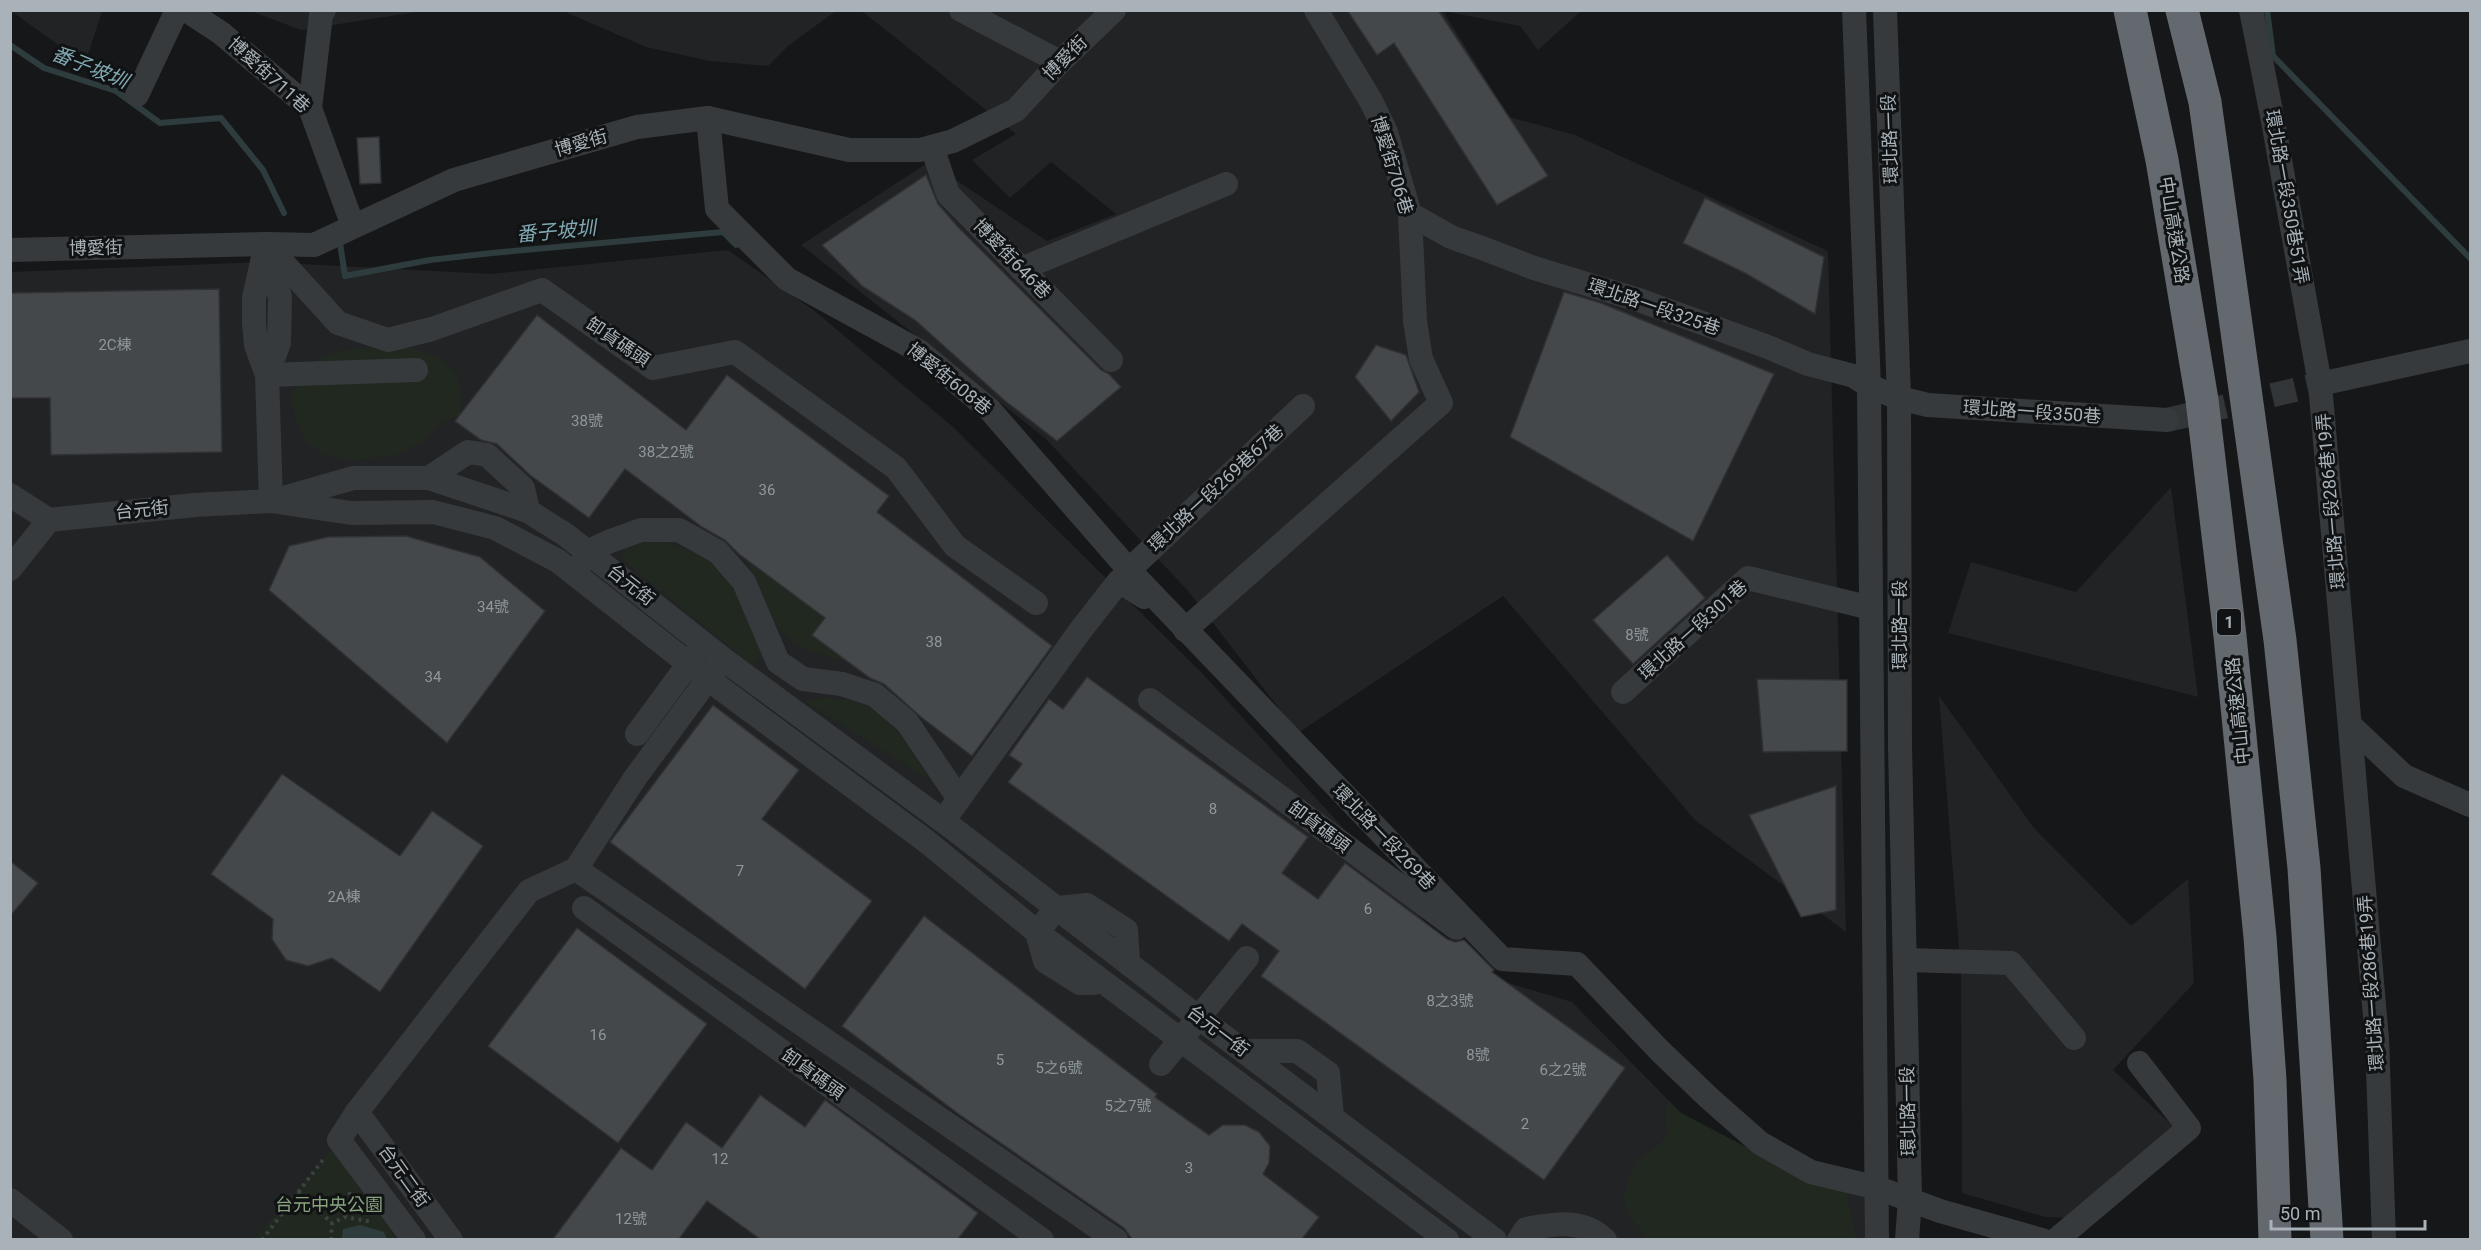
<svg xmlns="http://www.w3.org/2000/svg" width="2481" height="1250" font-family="Roboto,'Noto Sans TC',sans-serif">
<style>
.built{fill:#222325}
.green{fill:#212820}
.water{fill:#2e3c3e}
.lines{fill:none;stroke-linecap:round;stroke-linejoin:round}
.stream{stroke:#2e3c3e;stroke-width:6}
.building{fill:#45484b;stroke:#303134;stroke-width:1.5}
.minor-tunnel{stroke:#333638;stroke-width:24;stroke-dasharray:24 12;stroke-linecap:butt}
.path{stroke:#3d4144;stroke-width:4;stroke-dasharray:3 4.5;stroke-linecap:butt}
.minor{stroke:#373a3d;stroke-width:24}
.highway{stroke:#63696e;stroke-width:33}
.labels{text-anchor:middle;stroke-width:6;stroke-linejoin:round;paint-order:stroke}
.number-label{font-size:15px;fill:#8f989d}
.shield{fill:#111213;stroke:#7b8286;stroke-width:1.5}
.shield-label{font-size:16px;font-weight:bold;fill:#a8b2b8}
.street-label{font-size:18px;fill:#a8b2b8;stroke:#111213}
.park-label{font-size:18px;fill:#87a37f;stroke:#111213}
.water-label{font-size:20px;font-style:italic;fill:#80a9b3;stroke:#111213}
</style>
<rect width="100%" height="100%" fill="#161718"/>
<g class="built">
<polygon points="11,11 102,11 85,64"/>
<polygon points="251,11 423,11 301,30"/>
<polygon points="563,11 836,11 788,46 768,66 710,61 646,47"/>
<polygon points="862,11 1581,11 1538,50 1520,26 1443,11 1509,117 1575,135 1828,251 1846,932 1695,820 1503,596 1298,733 1189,592 1045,438 801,245 929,162 1047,241 1116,214 1051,162 1010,198 972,160 1016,134"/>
<polygon points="728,250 816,312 953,427 1202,673 1335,819 1468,971 1572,1002 1681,1113 1807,1179 1876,1195 1875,1239 11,1239 10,272 264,262 491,274"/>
<polygon points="2171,487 2198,697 1948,633 1971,562 2076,592"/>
<polygon points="1939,696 2034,828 2131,926 2188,879 2194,983 2113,1070 2173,1126 2070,1218 2045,1217 1962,1193 1961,973"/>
</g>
<g class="green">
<path d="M394 346C438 351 468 364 460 415L436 426 425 440 397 455 355 460 325 456 306 442 296 419 290 397C321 340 337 353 394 346Z"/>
<path d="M650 541C680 543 708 556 728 578 744 595 754 634 762 655L753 666 622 559 624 549Z"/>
<path d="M746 560 824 618 812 635 845 660C771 648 774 619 746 560Z"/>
<path d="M827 697C839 700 854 700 865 705 892 717 915 755 930 780L804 701Z"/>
<polygon points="1668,1100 1681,1113 1807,1179 1846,1188 1856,1238 1647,1239 1632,1219 1623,1199 1629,1178 1638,1162 1667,1136 1665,1109"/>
<polygon points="331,1149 397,1239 253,1240"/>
</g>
<polygon class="water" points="360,1225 384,1232 387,1239 342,1239 343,1229"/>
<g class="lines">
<g class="stream">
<polyline points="2267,10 2273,56 2470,258"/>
<polyline points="10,45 44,68 116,91 160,123 221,118 263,170 284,213"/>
<polyline points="340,243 345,276 430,260 492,253 723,232 736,245"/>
</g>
</g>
<g class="building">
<polygon points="1347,10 1438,10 1548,176 1497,205 1394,43 1377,55"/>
<polygon points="379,137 381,183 360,184 357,138"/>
<polygon points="926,175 938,204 959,228 1101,370 1109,374 1121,387 1057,441 1004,400 915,320 862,286 822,245"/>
<polygon points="1705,198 1824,257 1815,314 1745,273 1683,243"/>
<polygon points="219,289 222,452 51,455 50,398 10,398 10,293"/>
<polygon points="1564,292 1601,303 1774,374 1693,541 1510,437"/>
<polygon points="537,315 686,430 727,375 889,496 877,512 1052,646 972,756 921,717 884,684 870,678 812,635 825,618 739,554 725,540 702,527 625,469 589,518 530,475 497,444 481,440 455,421"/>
<polygon points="1376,345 1406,355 1419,392 1391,421 1355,377"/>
<polygon points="406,536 480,557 545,611 447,743 269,590 289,546 328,537"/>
<polygon points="1667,555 1705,598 1633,664 1593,620"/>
<polygon points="1087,677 1308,837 1282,873 1318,899 1345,863 1447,939 1455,942 1464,940 1494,970 1492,972 1625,1068 1544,1180 1261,976 1279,951 1242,924 1229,941 1008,782 1022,764 1009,755 1049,699 1063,709"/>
<polygon points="1757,679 1847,680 1847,751 1763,752"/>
<polygon points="713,705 799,770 762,819 872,901 805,989 610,842"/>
<polygon points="282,774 400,856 432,811 483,846 380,992 332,958 308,966 286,960 272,939 273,919 211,874"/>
<polygon points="1836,786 1836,910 1801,917 1749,815"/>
<polygon points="10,861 38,883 10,916"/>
<polygon points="924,916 1157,1094 1155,1097 1209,1135 1223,1125 1245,1125 1259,1132 1270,1146 1269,1163 1263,1174 1319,1217 1302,1239 1132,1239 1124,1228 960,1115 842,1026"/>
<polygon points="577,928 707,1024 618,1143 488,1046"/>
<polygon points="760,1095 805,1127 825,1100 978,1213 958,1239 760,1239 707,1201 679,1239 553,1239 621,1148 652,1170 686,1122 722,1148"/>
</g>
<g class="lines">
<polyline class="minor-tunnel" points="2167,420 2320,384"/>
<g class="path">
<polyline points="298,1192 332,1223"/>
<polyline points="345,1217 350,1192"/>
<polyline points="262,1240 325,1157"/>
<polyline points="331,1240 332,1223 345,1217 373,1222"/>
</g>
<g class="minor">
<polyline points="186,10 221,33 310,108 353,226"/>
<polyline points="961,10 1060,62"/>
<polyline points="1854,10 1869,386 1877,1240"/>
<polyline points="1885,10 1899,398 1900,747 1910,1199 1907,1240"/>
<polyline points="2251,10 2273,121 2320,384 2377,1039 2384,1240"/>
<polyline points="137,95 177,10"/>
<polyline points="310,108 321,15 324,10"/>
<polyline points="708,118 717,209 787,279 919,351 990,410 1129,570 1502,959 1577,964 1660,1051 1709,1098 1760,1143 1811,1172 1878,1188 1940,1211 2042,1240"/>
<polyline points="932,147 948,194 1111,360"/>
<polyline points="1410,214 1451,237 1482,248 1534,268 1639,300 1768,347 1808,364 1854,376 1869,386 1899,398 1928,405 2167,420"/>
<polyline points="266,244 338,323 388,340 432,329 542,290 653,368 735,352 896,468 955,546 1036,603"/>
<polyline points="266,244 254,298 254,323 256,345 267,375 271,501"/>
<polyline points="10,250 266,244 314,245 454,180 637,127 708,118 849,150 920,150 953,141 1016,110 1060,62 1114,10"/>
<polyline points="1021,269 1226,184"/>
<polyline points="267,375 416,370"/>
<polyline points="267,375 279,343 280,297 267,249"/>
<polyline points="2320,384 2470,351"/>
<polyline points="429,478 468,452 487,455 523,488 528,511"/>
<polyline points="10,495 49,520 195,505 271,501 351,513 433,512 495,528 558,561 708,679 926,841 1037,932 1447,1240"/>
<polyline points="280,499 353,478 429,478 528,511 566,535 723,659 950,826 1190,1011 1495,1240"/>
<polyline points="581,564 589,551 608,542 641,530 679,530 718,552 744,582 778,662 803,679 842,684 875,695 907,722 959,799"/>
<polyline points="10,569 49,520"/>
<polyline points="1129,570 1303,406"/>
<polyline points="1185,630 1441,403 1421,359 1415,321 1410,214 1386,132 1371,101 1316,10"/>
<polyline points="1623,692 1748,578 1871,608"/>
<polyline points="1150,700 1456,928"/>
<polyline points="2351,726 2404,776 2470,805"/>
<polyline points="637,734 698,651"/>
<polyline points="951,810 1080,631 1119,581 1144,597"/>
<polyline points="576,869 1116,1240"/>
<polyline points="584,908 1042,1240"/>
<polyline points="1905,960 2011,963 2074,1038"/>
<polyline points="1094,983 1080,983 1045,961 1037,932 1057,908 1087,905 1126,930 1128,962"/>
<polyline points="1244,1051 1297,1051 1328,1073 1332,1117"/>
<polyline points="1161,1064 1247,958"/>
<polyline points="357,1112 451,1240"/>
<polyline points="10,1200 61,1240"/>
<polyline points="414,1240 339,1140 357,1112 529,891 576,869 635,778 716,668"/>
<path d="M1519 1240 1526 1229C1553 1224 1583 1218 1605 1240"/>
<polyline points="2056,1240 2189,1128 2139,1063"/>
</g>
<g class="highway">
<polyline points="2130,10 2162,160 2202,400 2230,636 2260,937 2270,1080 2275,1240"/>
<polyline points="2182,10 2205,102 2280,640 2304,868 2327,1240"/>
</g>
</g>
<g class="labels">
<g class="number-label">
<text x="115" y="350">2C棟</text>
<text x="587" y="426">38號</text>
<text x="666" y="457">38之2號</text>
<text x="767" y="495">36</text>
<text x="493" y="612">34號</text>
<text x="1637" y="640">8號</text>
<text x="934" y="647">38</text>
<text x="433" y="682">34</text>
<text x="1213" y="814">8</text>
<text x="740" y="876">7</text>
<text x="344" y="902">2A棟</text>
<text x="1368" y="914">6</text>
<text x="1450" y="1006">8之3號</text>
<text x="598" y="1040">16</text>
<text x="1478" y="1060">8號</text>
<text x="1000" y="1065">5</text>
<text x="1059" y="1073">5之6號</text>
<text x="1563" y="1075">6之2號</text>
<text x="1128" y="1111">5之7號</text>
<text x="1525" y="1129">2</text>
<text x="720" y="1164">12</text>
<text x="1189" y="1173">3</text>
<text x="631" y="1224">12號</text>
</g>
<rect class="shield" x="2217" y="609" width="24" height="26" rx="4.5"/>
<g class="shield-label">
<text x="2229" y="628">1</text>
</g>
<g class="street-label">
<text transform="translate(1065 58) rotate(-45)" y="6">博愛街</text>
<text transform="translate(269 75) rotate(42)" y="6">博愛街711巷</text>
<text transform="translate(1890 139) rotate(-92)" y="6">環北路一段</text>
<text transform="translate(581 143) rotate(-16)" y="6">博愛街</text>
<text transform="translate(1392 165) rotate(73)" y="6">博愛街706巷</text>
<text transform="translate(2287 197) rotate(80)" y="6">環北路一段350巷51弄</text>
<text transform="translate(2174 230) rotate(81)" y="6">中山高速公路</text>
<text transform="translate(96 248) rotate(-1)" y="6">博愛街</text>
<text transform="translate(1012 259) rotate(46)" y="6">博愛街646巷</text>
<text transform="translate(1654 307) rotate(19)" y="6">環北路一段325巷</text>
<text transform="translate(618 342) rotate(34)" y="6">卸貨碼頭</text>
<text transform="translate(949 379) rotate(39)" y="6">博愛街608巷</text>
<text transform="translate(2032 412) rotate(4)" y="6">環北路一段350巷</text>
<text transform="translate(1216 488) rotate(-43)" y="6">環北路一段269巷67巷</text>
<text transform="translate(2331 501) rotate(-95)" y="6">環北路一段286巷19弄</text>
<text transform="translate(142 510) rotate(-6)" y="6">台元街</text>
<text transform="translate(631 585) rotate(38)" y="6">台元街</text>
<text transform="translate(1900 625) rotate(-90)" y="6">環北路一段</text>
<text transform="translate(1693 630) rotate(-42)" y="6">環北路一段301巷</text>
<text transform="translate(2238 711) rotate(-96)" y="6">中山高速公路</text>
<text transform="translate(1319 827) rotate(37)" y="6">卸貨碼頭</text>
<text transform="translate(1384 837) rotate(46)" y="6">環北路一段269巷</text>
<text transform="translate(2371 983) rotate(-94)" y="6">環北路一段286巷19弄</text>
<text transform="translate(1218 1031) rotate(37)" y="6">台元一街</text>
<text transform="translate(813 1074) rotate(36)" y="6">卸貨碼頭</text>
<text transform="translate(1908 1111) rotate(-91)" y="6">環北路一段</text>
<text transform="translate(404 1176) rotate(54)" y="6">台元二街</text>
</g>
<g class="park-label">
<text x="329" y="1211">台元中央公園</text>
</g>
<g class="water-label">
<text transform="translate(90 67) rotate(22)" y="7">番子坡圳</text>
<text transform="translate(556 231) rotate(-5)" y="7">番子坡圳</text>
</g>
</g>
<rect width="2481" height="1250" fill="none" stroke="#a8b2b8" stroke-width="24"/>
<path d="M2271 1220v9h154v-9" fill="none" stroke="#a8b2b8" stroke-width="3"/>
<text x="2280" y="1220" font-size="18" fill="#a8b2b8" stroke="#111213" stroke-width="4.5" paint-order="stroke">50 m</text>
</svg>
